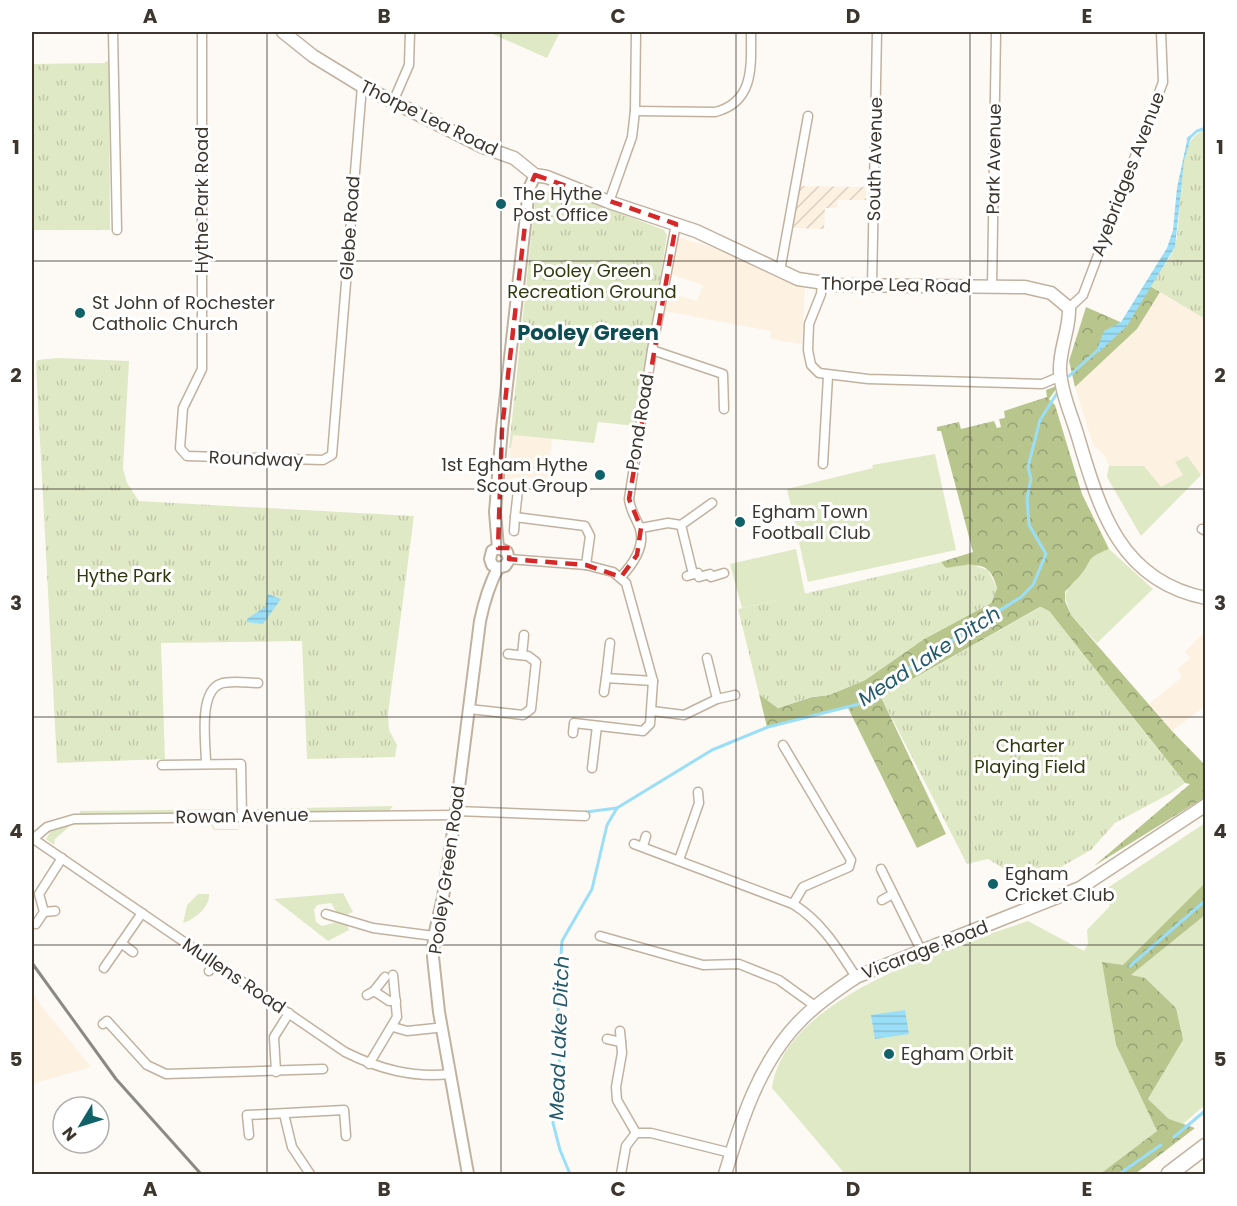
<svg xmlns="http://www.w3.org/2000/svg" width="1237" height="1206" font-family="Poppins,sans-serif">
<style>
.built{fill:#fdf1e2}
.industrial{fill:url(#industrial-furrows)}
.green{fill:#e0e9c6}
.forest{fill:url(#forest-crowns)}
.park{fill:url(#park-tufts)}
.water{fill:url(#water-rules)}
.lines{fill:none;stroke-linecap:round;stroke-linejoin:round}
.stream{stroke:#9adef7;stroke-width:3}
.minor-casing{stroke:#c1b2a0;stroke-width:11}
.tertiary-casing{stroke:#c1b2a0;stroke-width:14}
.secondary-casing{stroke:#c1b2a0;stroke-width:15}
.motorway-casing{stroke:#c1b2a0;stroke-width:18}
.minor{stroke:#fff;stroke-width:8}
.tertiary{stroke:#fff;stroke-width:10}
.secondary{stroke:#fff;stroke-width:12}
.motorway{stroke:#fff;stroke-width:15}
.rail{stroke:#8c8882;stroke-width:3}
.marked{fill:none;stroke:#d62828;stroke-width:4.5;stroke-dasharray:12 8;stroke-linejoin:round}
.grid{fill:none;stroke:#3c362f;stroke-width:1.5;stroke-opacity:0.55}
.poi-dot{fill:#116169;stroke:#fff;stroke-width:2}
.labels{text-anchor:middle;stroke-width:6;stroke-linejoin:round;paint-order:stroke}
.street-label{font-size:18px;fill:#3c362f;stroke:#fff}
.poi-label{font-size:18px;fill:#3c362f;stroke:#fff;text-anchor:start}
.park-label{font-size:18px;fill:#30390e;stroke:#fff}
.water-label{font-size:20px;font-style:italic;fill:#245a6c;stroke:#fff}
.quarter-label{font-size:21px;font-weight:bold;fill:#0e4c53;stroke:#fff}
.neatline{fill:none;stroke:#3c362f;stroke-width:2}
.grid-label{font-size:20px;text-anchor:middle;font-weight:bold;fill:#3c362f}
</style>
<defs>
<pattern id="industrial-furrows" width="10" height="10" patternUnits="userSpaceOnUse" patternTransform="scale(1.5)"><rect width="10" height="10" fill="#fdf1e2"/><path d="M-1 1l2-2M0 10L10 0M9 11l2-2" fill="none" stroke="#dacfc2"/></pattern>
<pattern id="forest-crowns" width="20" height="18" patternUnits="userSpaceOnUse" patternTransform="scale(1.5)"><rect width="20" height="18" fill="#b8c68e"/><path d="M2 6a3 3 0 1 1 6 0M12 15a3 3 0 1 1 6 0" fill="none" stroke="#97a274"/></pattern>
<pattern id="park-tufts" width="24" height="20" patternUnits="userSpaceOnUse" patternTransform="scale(1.5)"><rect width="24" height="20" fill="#e0e9c6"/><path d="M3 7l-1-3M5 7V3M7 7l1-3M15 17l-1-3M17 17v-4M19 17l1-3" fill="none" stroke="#c1c8aa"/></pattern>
<pattern id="water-rules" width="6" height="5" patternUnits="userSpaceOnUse" patternTransform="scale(1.5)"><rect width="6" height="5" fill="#9adef7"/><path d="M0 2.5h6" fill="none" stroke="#86bfd4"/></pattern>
</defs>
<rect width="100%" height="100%" fill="#fdfaf6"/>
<g class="built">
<polygon points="678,237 713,248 805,289 802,344 771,339 771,331 664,311 667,292 697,301 703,285 670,274"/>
<polygon points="1160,292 1205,319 1205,470 1141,536 1107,477 1109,466 1104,455 1093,445 1075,387 1137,329"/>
<polygon points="513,435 552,439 548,479 515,477 505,484"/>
<polygon points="1205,631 1205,706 1172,731 1149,704 1182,677 1177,669 1190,658 1185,652"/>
<polygon points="32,992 44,1009 91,1067 32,1084"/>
</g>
<polygon class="industrial" points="800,186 866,187 866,200 838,200 837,208 825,208 824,229 793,228"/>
<g class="green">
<polygon points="488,32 518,34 521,32 560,32 547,58"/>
<polygon points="935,454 956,550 808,582 787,489 873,468 872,465"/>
<polygon points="1187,456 1201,475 1141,536 1107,477 1109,466 1144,466 1161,487 1183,475 1175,462"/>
<polygon points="796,549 805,594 742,608 730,564"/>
<polygon points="1109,549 1153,589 1097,643 1071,615 1065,597 1068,587 1080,576 1092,555"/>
<polygon points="393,806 389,811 260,813 249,809"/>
<polygon points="233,809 224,814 80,816 80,811"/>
<polygon points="242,820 238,830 214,830 209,822 71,825 55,839 54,845 46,839 51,830 69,823 210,821 215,829 238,829"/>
<path d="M1205 823 1204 887 1123 966 1103 962 1116 1045 1157 1131 1100 1174H845L772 1088C784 996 952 947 1028 921L1084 951 1088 944 1087 930 1110 906 1103 891Z"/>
<polygon points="343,893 353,912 344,916 337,913 331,903 317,905 314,910 316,922 322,926 337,922 347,925 349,930 328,941 274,899"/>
<path d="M198 894H209C210 907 195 919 183 923L187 905Z"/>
<polygon points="1205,915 1205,1105 1183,1124 1169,1119 1148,1099 1183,1040 1131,975"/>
</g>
<g class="forest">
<polygon points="1150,286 1160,292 1137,329 1075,387 1069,361 1086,307 1127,325"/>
<path d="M1059 385 1049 399 1055 405 1082 494 1109 549C1083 559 1094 560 1079 577 1074 582 1069 586 1065 592V601L1071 615 1172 731 1205 765V797L1094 866 1190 784 1185 783 1049 611 1040 607 881 697 946 834 917 848 847 706 767 727 759 694 778 708 812 697 829 695 865 680 924 639 991 603 997 588C987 549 963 574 943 567L941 562 973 552 941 431H937V427L959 422 961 429 994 421 997 428 1001 427 999 419 1005 418 1004 411 1047 397 1046 390Z"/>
<polygon points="1205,883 1205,915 1131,975 1145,978 1176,1008 1183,1040 1148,1099 1169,1119 1195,1128 1135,1174 1100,1174 1157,1131 1116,1045 1102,962 1123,965"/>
</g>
<g class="park">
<polygon points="109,60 110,230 32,230 32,64 104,63"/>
<path d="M1205 130V319L1150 286C1157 272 1170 261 1175 246 1184 218 1171 140 1205 130Z"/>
<polygon points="557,189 664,230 667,235 636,426 598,422 594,443 513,435 511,448 509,448 535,201 542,193"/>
<polygon points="57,358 129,361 123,469 127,483 139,501 414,516 388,714 389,730 397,745 395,757 307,759 302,641 161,643 165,759 57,763 36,365 37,360"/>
<polygon points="941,562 946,568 970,564 988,570 997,588 991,603 924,639 865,680 829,695 812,697 778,708 759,694 738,609"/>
<polygon points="1041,607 1049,611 1185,783 1171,793 1115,823 1091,850 1061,867 1021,879 988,859 967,864 881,697"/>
</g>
<g class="water">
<polygon points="1188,136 1191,138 1184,161 1175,247 1127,326 1099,352 1097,349 1104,331 1121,322 1167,248 1173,230 1177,188"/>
<polygon points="268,594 281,599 263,624 247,622 247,619 265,607"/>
<polygon points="905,1010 909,1034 875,1039 871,1015"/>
</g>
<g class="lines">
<g class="stream">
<polyline points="1188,139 1197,131 1206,128"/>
<polyline points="1069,376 1099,349"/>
<polyline points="586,812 617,808"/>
<polyline points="1130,966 1206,900"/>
<polyline points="1174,1137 1206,1110"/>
<polyline points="570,1174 560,1150 553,1123 560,1087 558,996 562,941 592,889 607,825 617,808 712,750 768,727 859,704 922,659 1021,597 1033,585 1046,554 1029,525 1027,498 1031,479 1028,467 1040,420 1059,390"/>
<polyline points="1119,1174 1161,1145"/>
</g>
<g class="minor-casing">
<g id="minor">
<polyline points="113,32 117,230"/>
<polyline points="202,32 202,369 183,408 180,448 187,456 323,460 332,455 362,86"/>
<polyline points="393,102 409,65 410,32"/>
<path d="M635 111 715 112C755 102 751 65 751 32"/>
<polyline points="609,202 632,137 635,111 636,32"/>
<polyline points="780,271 808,116"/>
<polyline points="822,284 821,294 809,324 808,350 811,365 819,373 868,379 1042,384 1061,376"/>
<polyline points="872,286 877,32"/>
<polyline points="992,287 996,32"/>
<polyline points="1069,308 1083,295 1163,82 1161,32"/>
<polyline points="652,350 723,374 724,409"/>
<polyline points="823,464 828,376"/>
<polyline points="518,490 515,517 585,526 590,536 586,565"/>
<polyline points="641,528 668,523 681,525"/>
<polyline points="1202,529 1206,531"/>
<polyline points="514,531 515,517"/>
<polyline points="509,559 586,565 613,572 626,583 653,681 650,724 643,731 574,723 573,733"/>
<polyline points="693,574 681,525 712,503"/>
<polyline points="687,576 698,573 699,577 710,574 711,577 724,573"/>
<path d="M621 577C633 564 647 545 639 526 635 516 630 510 629 499L652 350 676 224"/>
<polyline points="610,643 606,678 653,681"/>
<polyline points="522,655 524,635"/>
<polyline points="604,692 606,678"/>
<polyline points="717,699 735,695"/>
<polyline points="469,709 523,715 531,709 536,662 528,656 508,654"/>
<polyline points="652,711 684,715 717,699 707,658"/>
<polyline points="783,745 851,860 849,867 803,887 793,904"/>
<path d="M206 764C206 744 198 693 220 684 230 680 247 683 258 683"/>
<polyline points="162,765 241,764 242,816"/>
<polyline points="592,768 597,726"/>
<polyline points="456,811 585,816"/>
<path d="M32 838 345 1052C379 1069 412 1078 450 1074"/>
<polyline points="33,839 47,827 74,819 456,815"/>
<path d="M634 844 793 904C822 922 838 949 856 977"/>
<polyline points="643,846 646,836"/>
<polyline points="679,860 699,803 698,792"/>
<polyline points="881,869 921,950"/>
<polyline points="882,900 893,894"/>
<polyline points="44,912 55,911"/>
<polyline points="326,914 373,928 434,936"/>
<polyline points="36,924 44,912 39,894 62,858"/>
<polyline points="600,936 703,965 739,964 779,980 815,1006"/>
<polyline points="121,943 133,952"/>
<polyline points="104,968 142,913"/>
<polyline points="209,971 214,963"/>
<polyline points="374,991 389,1001 396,1001"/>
<polyline points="367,995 374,991 385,977"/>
<polyline points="103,1024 107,1021 147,1065 166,1074 323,1069"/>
<polyline points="393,1027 407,1031 436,1028"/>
<polyline points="620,1031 622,1053 616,1087 617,1100 636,1133"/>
<polyline points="607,1039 621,1042"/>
<polyline points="369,1064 397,1017 393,975"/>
<polyline points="276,1072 274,1037 289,1013"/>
<polyline points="284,1114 292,1147 310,1174"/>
<polyline points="249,1135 247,1115 344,1110 346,1136"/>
<polyline points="621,1174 626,1146 636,1133 651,1133 731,1153"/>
</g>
</g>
<g class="tertiary-casing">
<g id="tertiary">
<polyline points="498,548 495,512 502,429 529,189 535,175"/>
<polyline points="498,548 492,551 490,559 492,565 498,568"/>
<path d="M468 1174 439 1012 433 957 434 936 443 897 456 811 480 621C484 602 489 585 498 568L505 566 509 560 507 552 498 548"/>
</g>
</g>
<g class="secondary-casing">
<g id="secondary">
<path d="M283 32 313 56 362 86 483 147 514 158 535 175 547 177 609 202 696 231 798 279 838 285 1025 287 1051 293 1069 308C1070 329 1059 349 1060 371 1061 393 1072 416 1078 437 1100 511 1120 581 1206 598"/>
<path d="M725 1174C741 1121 759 1064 798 1023 815 1005 836 991 856 977L1080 888 1206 805"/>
</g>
</g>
<g class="motorway-casing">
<polyline id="motorway" points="1169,1174 1206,1146"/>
</g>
<use href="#minor" class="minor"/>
<use href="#tertiary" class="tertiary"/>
<use href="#secondary" class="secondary"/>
<use href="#motorway" class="motorway"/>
<polyline class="rail" points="32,963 116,1079 201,1174"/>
</g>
<path class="marked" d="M535 175 676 224 629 499 641 528 637 555 621 577 586 565 509 559 510 548H498L502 429 529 189Z"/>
<path class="grid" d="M267 32V1174M501 32V1174M736 32V1174M970 32V1174M32 261H1206M32 489H1206M32 717H1206M32 945H1206"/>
<g class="poi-dot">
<circle cx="501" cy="204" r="6"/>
<circle cx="80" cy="313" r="6"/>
<circle cx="600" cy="475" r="6"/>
<circle cx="740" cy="522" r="6"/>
<circle cx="993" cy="884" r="6"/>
<circle cx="889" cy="1054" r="6"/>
</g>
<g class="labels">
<g class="street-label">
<text transform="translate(429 118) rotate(26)" y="6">Thorpe Lea Road</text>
<text transform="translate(875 159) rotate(-89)" y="6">South Avenue</text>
<text transform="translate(994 159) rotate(-89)" y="6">Park Avenue</text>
<text transform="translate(1128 174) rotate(-69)" y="6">Ayebridges Avenue</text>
<text transform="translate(202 200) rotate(-90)" y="6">Hythe Park Road</text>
<text transform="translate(350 228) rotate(-86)" y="6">Glebe Road</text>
<text transform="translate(896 285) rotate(1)" y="6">Thorpe Lea Road</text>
<text transform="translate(640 422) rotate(-81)" y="6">Pond Road</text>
<text transform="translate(256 459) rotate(2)" y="6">Roundway</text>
<text transform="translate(242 816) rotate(-1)" y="6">Rowan Avenue</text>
<text transform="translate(447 870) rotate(-82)" y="6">Pooley Green Road</text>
<text transform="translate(925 950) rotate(-21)" y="6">Vicarage Road</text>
<text transform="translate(234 976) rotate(34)" y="6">Mullens Road</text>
</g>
<g class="poi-label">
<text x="513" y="200">The Hythe<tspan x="513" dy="21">Post Office</tspan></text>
<text x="92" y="309">St John of Rochester<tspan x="92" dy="21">Catholic Church</tspan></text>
<text x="588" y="471" text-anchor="end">1st Egham Hythe<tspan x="588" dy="21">Scout Group</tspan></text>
<text x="752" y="518">Egham Town<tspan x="752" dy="21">Football Club</tspan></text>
<text x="1005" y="880">Egham<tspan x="1005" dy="21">Cricket Club</tspan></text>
<text x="901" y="1060">Egham Orbit</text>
</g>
<g class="park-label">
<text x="592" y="277">Pooley Green<tspan x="592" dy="21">Recreation Ground</tspan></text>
<text x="124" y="582">Hythe Park</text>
<text x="1030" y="752">Charter<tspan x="1030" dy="21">Playing Field</tspan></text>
</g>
<g class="water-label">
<text transform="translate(929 656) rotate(-33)" y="7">Mead Lake Ditch</text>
<text transform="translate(559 1038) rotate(-88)" y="7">Mead Lake Ditch</text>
</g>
<g class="quarter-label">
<text x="588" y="340">Pooley Green</text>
</g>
</g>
<rect width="1237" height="1206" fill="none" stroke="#ffffff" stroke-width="66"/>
<g transform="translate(81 1125) rotate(232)"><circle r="28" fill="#ffffff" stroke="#b1afac" stroke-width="1.5"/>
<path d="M0-4.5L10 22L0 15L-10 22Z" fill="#116169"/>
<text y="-9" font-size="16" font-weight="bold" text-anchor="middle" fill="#3c362f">N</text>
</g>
<rect x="33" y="33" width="1171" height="1140" class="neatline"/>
<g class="grid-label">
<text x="150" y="23">A</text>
<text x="384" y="23">B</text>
<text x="618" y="23">C</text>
<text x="853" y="23">D</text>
<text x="1087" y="23">E</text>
<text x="16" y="154">1</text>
<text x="1220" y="154">1</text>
<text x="16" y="382">2</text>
<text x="1220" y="382">2</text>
<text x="16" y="610">3</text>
<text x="1220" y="610">3</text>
<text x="16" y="838">4</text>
<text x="1220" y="838">4</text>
<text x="16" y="1066">5</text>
<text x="1220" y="1066">5</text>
<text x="150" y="1196">A</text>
<text x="384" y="1196">B</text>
<text x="618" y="1196">C</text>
<text x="853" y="1196">D</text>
<text x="1087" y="1196">E</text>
</g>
</svg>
